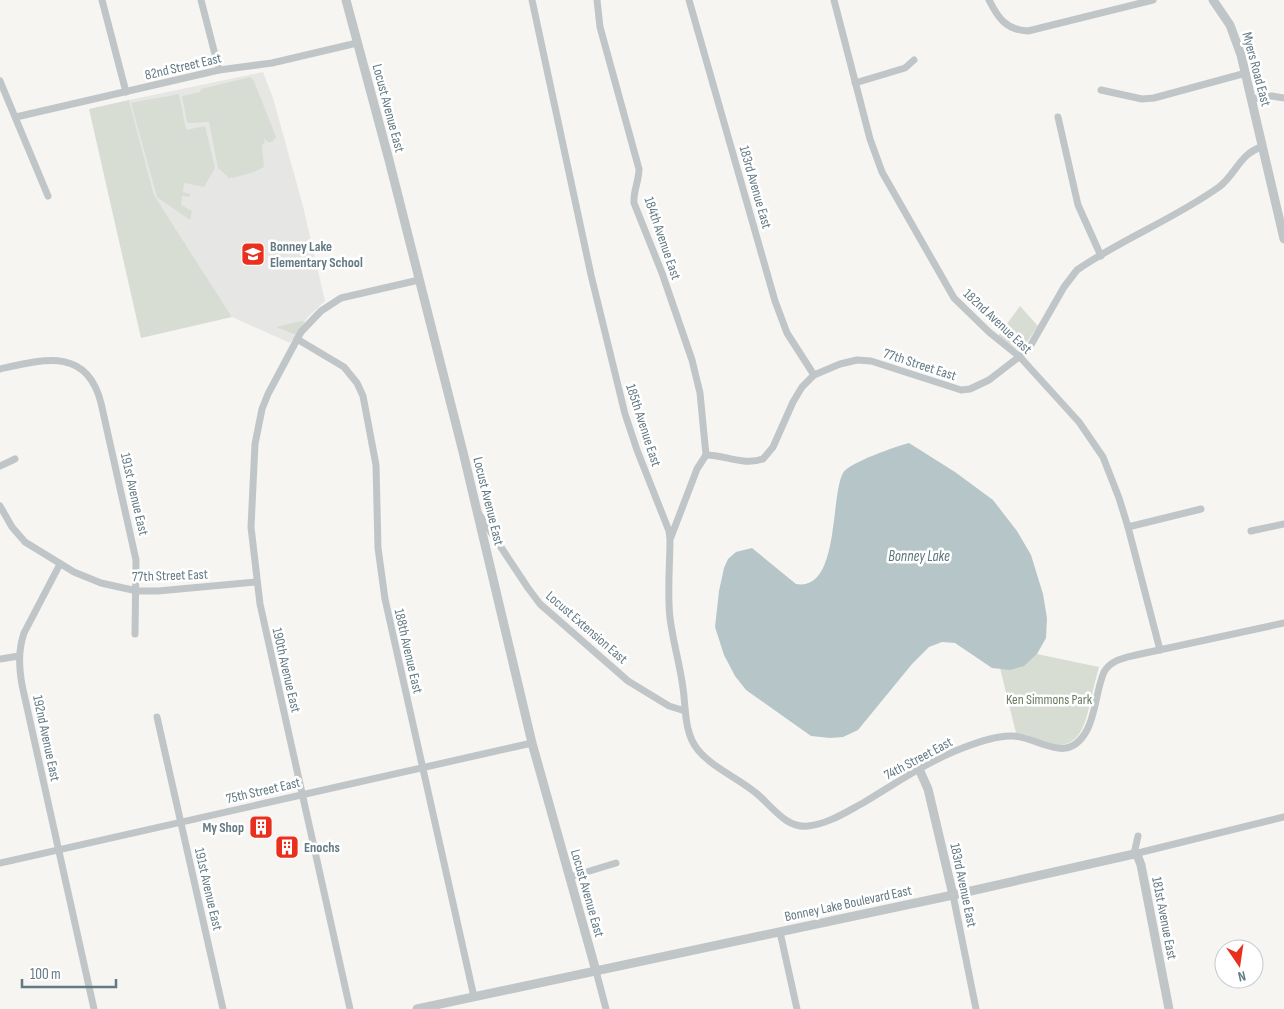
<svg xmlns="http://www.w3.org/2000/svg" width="1284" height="1009" font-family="'Sofia Sans Condensed',sans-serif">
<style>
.built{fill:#e6e7e5}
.green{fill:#d8ddd3}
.water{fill:#b6c6c8}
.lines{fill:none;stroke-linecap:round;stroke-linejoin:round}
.minor{stroke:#c0c6c8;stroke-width:7}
.tertiary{stroke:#c0c6c8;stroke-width:9}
.labels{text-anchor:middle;stroke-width:5;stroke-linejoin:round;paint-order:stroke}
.street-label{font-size:14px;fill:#637a84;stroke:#fff}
.poi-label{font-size:14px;font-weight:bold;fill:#637a84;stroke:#fff;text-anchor:start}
.park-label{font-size:14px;fill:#6b7b62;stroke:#fff}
.water-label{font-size:15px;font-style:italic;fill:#5a767a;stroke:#fff}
</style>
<rect width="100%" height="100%" fill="#f6f5f2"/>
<polygon class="built" points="263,72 273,98 303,206 325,301 308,317 290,343 232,317 154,195 129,100"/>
<g class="green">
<polygon points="250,77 254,81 276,137 272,142 268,142 264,138 265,142 262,145 264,167 254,172 233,178 231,177 230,179 218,168 209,122 190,123 187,122 182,96 200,92 201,89"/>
<path d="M179 94 186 130 205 126 215 168 204 187 184 183 183 192 190 194V197L182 196 181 205 192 211 190 220 157 197 131 103C147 99 162 98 179 94Z"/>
<polygon points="129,100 154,195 232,317 141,338 89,109"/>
<polygon points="1020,306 1038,326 1023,348 1016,349 998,336"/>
<polygon points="301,321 305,322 296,335 276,327"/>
<path d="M1037 654 1099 667C1096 678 1093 689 1091 700 1086 719 1082 746 1057 745 1044 744 1032 734 1016 733L1000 668C1016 670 1025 665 1037 654Z"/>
</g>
<path class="water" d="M909 443 955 472 993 500 1017 531 1031 555 1043 594 1047 618 1046 638 1037 654 1024 666 1010 670 992 668 955 643 942 642 929 647 912 664 858 730 843 737 830 738 811 736 746 690 735 676 724 655 715 627 719 591 724 568 728 559 736 552 752 548 796 584C840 592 830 496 843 473 848 463 897 446 909 443Z"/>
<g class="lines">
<g class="minor">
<polyline points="102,0 126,92"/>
<polyline points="201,0 219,70"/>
<path d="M532 0 591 275 625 414 637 450 669 531 670 539C670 565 667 592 670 618 673 642 680 665 683 688 686 709 684 733 698 750 713 768 738 778 756 793 771 805 786 829 808 826 828 824 846 812 863 803 893 785 922 765 955 751 972 744 995 735 1013 736 1040 737 1067 767 1087 730 1096 713 1096 691 1104 672 1111 660 1123 658 1136 655L1284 623"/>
<path d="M597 0 600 27 639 169C639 181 633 191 634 203L662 273 692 360 700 393 706 455"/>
<polyline points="689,0 775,301 787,333 814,375"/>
<polyline points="834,0 870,139 882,172 954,298 989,332 1020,357 1079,422 1103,457 1119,498 1128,527 1160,650"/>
<path d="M989 0C998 18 1006 30 1028 31L1153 0"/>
<polyline points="0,81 48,196"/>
<polyline points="855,83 905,68 914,60"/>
<polyline points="1101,90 1142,99 1154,98 1246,73"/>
<polyline points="1252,99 1272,96 1284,98"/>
<polyline points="16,117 219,70 272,63 357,43"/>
<polyline points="1058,117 1078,205 1101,256"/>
<polyline points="297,339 344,367 357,383 363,396 376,465 378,548 385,599 474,997"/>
<path d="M0 369C44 359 87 347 101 403L136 560 135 634"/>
<path d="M706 455C725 455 744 466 763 459L773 447 793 402 802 387 814 375 840 364 857 360 871 361 961 390 970 389 989 380 1028 350 1064 287 1077 270C1122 239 1174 219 1219 187 1236 174 1240 153 1262 147"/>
<polyline points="0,466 15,459"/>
<polyline points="0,506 12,527 25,542 74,572 101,583 137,591 158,591 256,582"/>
<polyline points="479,514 528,588 540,604 628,681 669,706 685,711"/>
<polyline points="1128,527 1201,509"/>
<polyline points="1251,531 1284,524"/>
<polyline points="671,537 697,469 706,455"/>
<path d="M60 564 24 633C18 651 19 667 22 685L94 1009"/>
<polyline points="0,659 19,656"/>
<polyline points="157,717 223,1009"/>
<polyline points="1138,836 1134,854 1284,817"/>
<polyline points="0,863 532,743"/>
<polyline points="570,877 616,863"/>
<polyline points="953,895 976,1009"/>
<polyline points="780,932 797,1009"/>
<polyline points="596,971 606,1009"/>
<polyline points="350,1009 260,604 251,527 255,444 262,409 268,394 301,332 321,311 341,298 419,280"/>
</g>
<g class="tertiary">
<polyline points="346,0 389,160 463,452 532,743 596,971"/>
<polyline points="1213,0 1230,25 1241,55 1284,239"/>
<polyline points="919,769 928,789 953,895"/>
<polyline points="417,1009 953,895 1134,854 1138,857 1141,865 1169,1009"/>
</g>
</g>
<defs>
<g id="school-square" transform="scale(1.25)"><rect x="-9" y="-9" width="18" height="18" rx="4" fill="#e92f1e" stroke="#fff"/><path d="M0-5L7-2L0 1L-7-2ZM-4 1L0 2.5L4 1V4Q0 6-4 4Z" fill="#fff"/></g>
<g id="building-square" transform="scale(1.25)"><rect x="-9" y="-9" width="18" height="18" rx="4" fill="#e92f1e" stroke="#fff"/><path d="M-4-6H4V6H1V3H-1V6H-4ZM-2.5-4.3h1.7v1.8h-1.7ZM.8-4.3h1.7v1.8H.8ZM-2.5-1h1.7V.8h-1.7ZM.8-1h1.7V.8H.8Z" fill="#fff"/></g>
</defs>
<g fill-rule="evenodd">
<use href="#school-square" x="253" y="254"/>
<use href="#building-square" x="261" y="827"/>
<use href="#building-square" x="287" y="847"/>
</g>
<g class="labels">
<g class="street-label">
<text transform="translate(183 66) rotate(-13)" y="5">82nd Street East</text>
<text transform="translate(1257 69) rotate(75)" y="5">Myers Road East</text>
<text transform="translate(389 108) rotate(75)" y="5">Locust Avenue East</text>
<text transform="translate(756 187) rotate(74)" y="5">183rd Avenue East</text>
<text transform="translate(663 238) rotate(71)" y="5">184th Avenue East</text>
<text transform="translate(998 321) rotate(43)" y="5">182nd Avenue East</text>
<text transform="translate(920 364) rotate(18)" y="5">77th Street East</text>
<text transform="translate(644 425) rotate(72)" y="5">185th Avenue East</text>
<text transform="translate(135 494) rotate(77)" y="5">191st Avenue East</text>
<text transform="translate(489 501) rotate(76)" y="5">Locust Avenue East</text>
<text transform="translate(170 575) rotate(-2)" y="5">77th Street East</text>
<text transform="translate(587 627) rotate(41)" y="5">Locust Extension East</text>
<text transform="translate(409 651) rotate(77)" y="5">188th Avenue East</text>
<text transform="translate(287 670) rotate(77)" y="5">190th Avenue East</text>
<text transform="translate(47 738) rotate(78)" y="5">192nd Avenue East</text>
<text transform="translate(918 758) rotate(-28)" y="5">74th Street East</text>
<text transform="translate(263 790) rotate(-13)" y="5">75th Street East</text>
<text transform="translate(964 885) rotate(78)" y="5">183rd Avenue East</text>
<text transform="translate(209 889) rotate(77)" y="5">191st Avenue East</text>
<text transform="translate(588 893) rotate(74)" y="5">Locust Avenue East</text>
<text transform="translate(848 903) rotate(-12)" y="5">Bonney Lake Boulevard East</text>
<text transform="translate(1165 918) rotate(79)" y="5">181st Avenue East</text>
</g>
<g class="poi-label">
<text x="270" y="251">Bonney Lake<tspan x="270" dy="16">Elementary School</tspan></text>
<text x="244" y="832" text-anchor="end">My Shop</text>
<text x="304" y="852">Enochs</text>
</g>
<g class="park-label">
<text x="1049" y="704">Ken Simmons Park</text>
</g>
<g class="water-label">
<text x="919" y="561">Bonney Lake</text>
</g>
</g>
<g transform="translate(1239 964) rotate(167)"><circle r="24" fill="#ffffff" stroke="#c1cace"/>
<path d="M0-4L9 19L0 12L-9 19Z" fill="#e92f1e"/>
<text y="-8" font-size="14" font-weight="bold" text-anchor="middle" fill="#637a84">N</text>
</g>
<path d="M22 979v8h94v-8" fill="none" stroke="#637a84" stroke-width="2.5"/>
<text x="30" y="979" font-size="15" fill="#637a84" stroke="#ffffff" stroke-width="4" paint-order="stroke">100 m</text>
</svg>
